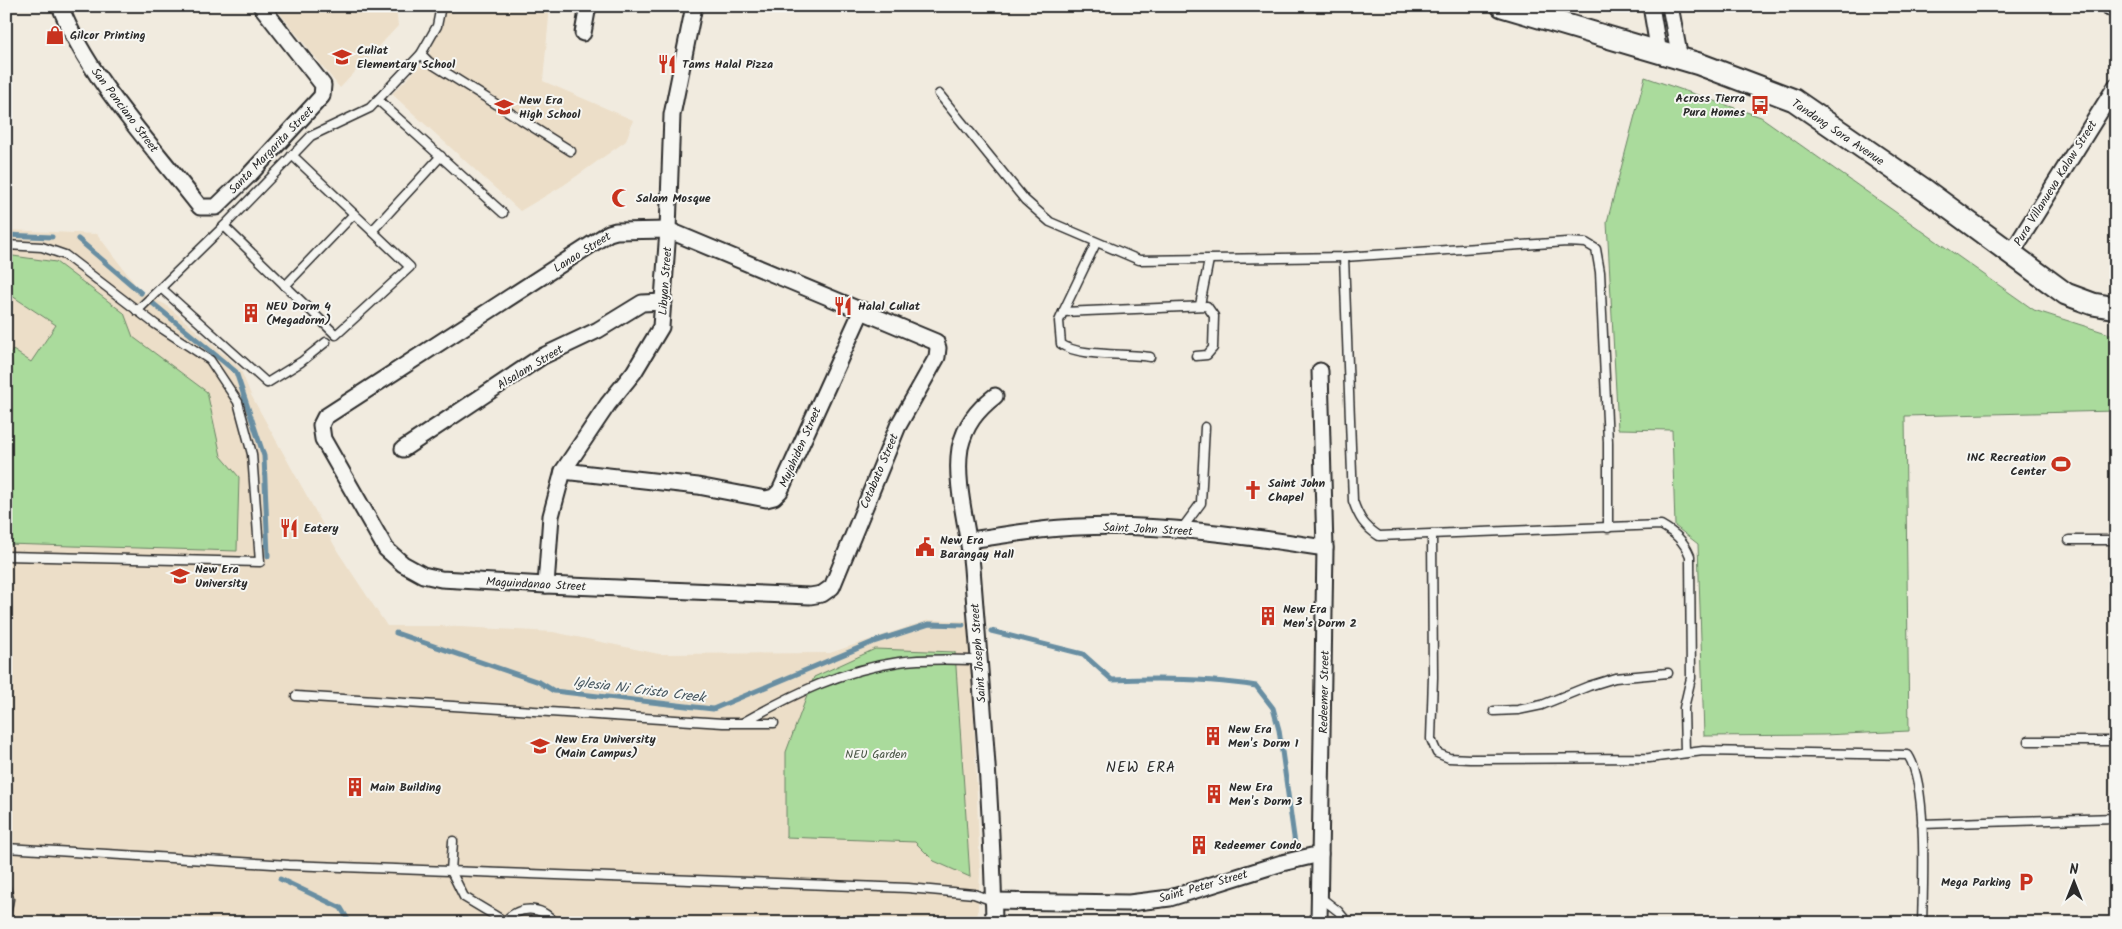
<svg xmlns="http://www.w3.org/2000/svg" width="2122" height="929" font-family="Kalam,sans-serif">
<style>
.built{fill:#ecdec8}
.green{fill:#aadb9c;stroke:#6a8364}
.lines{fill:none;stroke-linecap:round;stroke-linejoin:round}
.stream{stroke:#688ea2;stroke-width:5}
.service-casing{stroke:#2b2b2b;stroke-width:11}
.minor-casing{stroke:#2b2b2b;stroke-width:19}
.secondary-casing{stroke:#2b2b2b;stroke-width:25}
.service{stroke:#f6f6f2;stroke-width:8}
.minor{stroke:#f6f6f2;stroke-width:15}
.secondary{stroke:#f6f6f2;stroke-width:21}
.labels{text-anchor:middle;stroke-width:4;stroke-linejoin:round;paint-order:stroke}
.poi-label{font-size:12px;font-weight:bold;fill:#2b2b2b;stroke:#f6f6f2;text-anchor:start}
.street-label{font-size:12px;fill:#2b2b2b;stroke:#f6f6f2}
.park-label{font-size:12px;fill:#4b5747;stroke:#f6f6f2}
.water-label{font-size:14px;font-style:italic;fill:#44545d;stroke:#f6f6f2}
.quarter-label{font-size:15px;letter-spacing:1px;fill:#2b2b2b;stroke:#f6f6f2}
</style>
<rect width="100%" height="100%" fill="#f1ebdf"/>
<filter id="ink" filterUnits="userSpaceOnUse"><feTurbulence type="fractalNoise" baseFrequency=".02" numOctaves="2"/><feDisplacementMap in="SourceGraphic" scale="10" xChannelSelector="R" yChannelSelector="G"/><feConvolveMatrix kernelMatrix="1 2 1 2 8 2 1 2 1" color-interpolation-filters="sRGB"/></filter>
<g filter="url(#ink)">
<g class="built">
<polygon points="280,6 396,6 398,26 340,88 279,12"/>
<polygon points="446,6 550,6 543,81 633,120 626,141 564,185 520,211 392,94 428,58"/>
<polygon points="6,230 97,234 141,292 166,305 240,368 251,395 338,552 387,626 442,626 553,632 659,654 830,653 929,620 970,621 980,874 977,923 6,923"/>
</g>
<g class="green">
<polygon points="1645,77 1761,117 2034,310 2116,336 2116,411 1905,416 1909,731 1824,735 1704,736 1698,544 1675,526 1672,430 1618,429 1607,222"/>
<polygon points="6,255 56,262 124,313 133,337 207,392 221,456 239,477 237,551 6,544 6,359 13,350 31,362 56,325 6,292"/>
<polygon points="875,649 955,652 970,877 934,861 915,842 786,837 786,752 814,677"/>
</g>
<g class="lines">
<g class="stream">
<polyline points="6,235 52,237"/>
<polyline points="78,239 141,293"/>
<polyline points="150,301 236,372 264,456 268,556"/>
<path d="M991 631 1083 654 1112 680C1160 678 1208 678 1256 686L1273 708 1279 730 1295 844"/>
<polyline points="396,633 539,682 554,691 713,709 873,642 929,624 963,625"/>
<polyline points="280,879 341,908 350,923"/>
</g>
<g class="service-casing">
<g id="service">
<polyline points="421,54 429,62 571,151"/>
<polyline points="939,94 1025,200 1050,222 1139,260 1344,257 1567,242 1586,243 1596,249 1600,272 1608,442 1608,528"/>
<polyline points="378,100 503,213"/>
<polyline points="224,226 336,335 410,267 292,155"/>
<polyline points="372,231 441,156"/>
<path d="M1096 243 1063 312 1059 321 1061 344C1078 357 1127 353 1150 357"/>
<polyline points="6,245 42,247 65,255 155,324 210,360 238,402 252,454 260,562 6,556"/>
<path d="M1344 257 1353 501C1359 518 1364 526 1379 536L1661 525C1675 533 1684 541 1690 556L1691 678 1684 708 1685 753"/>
<polyline points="285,286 354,214"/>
<polyline points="161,288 267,383 301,362 326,342"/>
<polyline points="1200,305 1209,260"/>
<polyline points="137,311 224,226 311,136 370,108 421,54 437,26 441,6"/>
<polyline points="1063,312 1207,306 1214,316 1213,348 1207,355 1196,356"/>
<polyline points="1181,530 1201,503 1205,427"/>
<path d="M1432 534 1433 677 1431 739 1437 753 1449 758 1470 759 1649 758 1703 751 1908 755C1928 785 1923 885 1922 923"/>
<polyline points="2069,540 2116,540"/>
<polyline points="296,696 723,723 774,723"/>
<polyline points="1494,711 1518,710 1542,705 1589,686 1615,678 1668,673"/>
<path d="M744 722C793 694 842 670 899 662 925 658 953 660 979 660"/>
<polyline points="2028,741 2116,741"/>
<polyline points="1922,824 2116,818"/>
<polyline points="453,841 451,871 464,897 504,921"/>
<polyline points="6,848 289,865 908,888 974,894 993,901"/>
<polyline points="6,888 9,899 6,914"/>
<polyline points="1320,897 1338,911 1348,923"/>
<path d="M504 923C518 905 541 905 555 923"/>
</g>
</g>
<g class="minor-casing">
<g id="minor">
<path d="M60 6C88 78 153 146 200 207H216L250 174 322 96 323 85 261 6"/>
<polyline points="1651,6 1659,53"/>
<polyline points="1670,6 1680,59"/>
<polyline points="2108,6 2116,11"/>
<polyline points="583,33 588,6"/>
<polygon points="668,230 936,342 938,348 937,357 898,426 832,587 822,594 810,596 546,585 441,579 423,575 403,564 386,549 323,439 321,425 325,417 609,233 616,231"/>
<polyline points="2011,254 2116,86"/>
<polyline points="403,449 541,357 598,330 642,303 664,302"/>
<polyline points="563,471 698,486 766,499 774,497 780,491 862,310"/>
<path d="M970 540C1006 535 1042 528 1079 527 1161 523 1244 536 1325 548"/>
<polyline points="546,585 551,516 563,471 608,404 634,372 661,327 668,230 672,115 694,6"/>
<polyline points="993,901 1129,903 1170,898 1282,863 1320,854"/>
<path d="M994 923C992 804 981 686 972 568 969 531 954 484 960 448 965 425 977 410 995 396"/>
<polyline points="1319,923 1325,548 1320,371"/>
</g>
</g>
<g class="secondary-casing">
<polyline id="secondary" points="1502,6 1699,64 1794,100 1926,191 2066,294 2093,304 2116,308"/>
</g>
<use href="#service" class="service"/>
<use href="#minor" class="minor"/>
<use href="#secondary" class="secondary"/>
</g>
</g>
<defs>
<g id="shop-bare" transform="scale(1.5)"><path d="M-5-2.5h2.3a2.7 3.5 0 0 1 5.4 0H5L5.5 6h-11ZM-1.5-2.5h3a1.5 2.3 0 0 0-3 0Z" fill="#c8321e" stroke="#f6f6f2" stroke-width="2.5" paint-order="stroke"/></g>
<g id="school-bare" transform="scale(1.5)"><path d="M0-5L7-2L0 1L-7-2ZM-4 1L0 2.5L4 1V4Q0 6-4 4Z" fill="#c8321e" stroke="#f6f6f2" stroke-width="2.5" paint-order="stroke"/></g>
<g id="restaurant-bare" transform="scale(1.5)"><path d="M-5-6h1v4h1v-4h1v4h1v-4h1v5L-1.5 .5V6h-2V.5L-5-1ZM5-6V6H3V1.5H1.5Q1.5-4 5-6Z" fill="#c8321e" stroke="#f6f6f2" stroke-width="2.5" paint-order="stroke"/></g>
<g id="bus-bare" transform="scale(1.5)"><path d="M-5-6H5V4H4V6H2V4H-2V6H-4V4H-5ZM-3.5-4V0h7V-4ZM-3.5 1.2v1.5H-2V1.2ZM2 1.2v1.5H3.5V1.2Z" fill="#c8321e" stroke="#f6f6f2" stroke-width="2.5" paint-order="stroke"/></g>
<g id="mosque-bare" transform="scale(1.5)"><path d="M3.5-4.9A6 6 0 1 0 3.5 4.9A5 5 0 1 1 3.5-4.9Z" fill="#c8321e" stroke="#f6f6f2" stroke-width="2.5" paint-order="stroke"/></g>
<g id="building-bare" transform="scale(1.5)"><path d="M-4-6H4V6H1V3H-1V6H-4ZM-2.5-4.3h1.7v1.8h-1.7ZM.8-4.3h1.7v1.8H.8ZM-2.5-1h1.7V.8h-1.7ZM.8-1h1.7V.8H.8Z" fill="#c8321e" stroke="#f6f6f2" stroke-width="2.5" paint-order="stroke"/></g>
<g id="stadium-bare" transform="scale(1.5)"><path d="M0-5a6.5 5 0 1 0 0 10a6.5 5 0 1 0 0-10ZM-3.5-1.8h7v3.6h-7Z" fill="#c8321e" stroke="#f6f6f2" stroke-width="2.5" paint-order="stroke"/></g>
<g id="church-bare" transform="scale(1.5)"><path d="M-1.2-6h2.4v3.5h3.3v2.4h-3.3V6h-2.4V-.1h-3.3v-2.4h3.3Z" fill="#c8321e" stroke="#f6f6f2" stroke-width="2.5" paint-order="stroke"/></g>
<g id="civic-bare" transform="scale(1.5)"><path d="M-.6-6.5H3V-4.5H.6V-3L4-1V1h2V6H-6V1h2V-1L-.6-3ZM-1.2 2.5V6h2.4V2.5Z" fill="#c8321e" stroke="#f6f6f2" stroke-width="2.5" paint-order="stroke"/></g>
<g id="university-bare" transform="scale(1.5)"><path d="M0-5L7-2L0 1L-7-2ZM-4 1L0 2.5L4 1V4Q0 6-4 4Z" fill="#c8321e" stroke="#f6f6f2" stroke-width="2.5" paint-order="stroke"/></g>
<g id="parking-bare" transform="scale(1.5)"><path d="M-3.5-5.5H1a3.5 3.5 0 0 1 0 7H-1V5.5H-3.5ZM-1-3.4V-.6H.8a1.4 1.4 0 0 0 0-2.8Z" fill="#c8321e" stroke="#f6f6f2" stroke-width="2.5" paint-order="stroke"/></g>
</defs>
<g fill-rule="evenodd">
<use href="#shop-bare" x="55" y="35"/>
<use href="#school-bare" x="342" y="57"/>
<use href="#restaurant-bare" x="667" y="64"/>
<use href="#bus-bare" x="1760" y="105"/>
<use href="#school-bare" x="504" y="107"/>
<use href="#mosque-bare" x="621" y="198"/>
<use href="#restaurant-bare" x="843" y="306"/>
<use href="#building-bare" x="251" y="313"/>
<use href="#stadium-bare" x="2061" y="464"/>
<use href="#church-bare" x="1253" y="490"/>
<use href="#restaurant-bare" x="289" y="528"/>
<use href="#civic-bare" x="925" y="547"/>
<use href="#university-bare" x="180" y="576"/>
<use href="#building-bare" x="1268" y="616"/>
<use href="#building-bare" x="1213" y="736"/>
<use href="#school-bare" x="540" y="746"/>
<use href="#building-bare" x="355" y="787"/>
<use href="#building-bare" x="1214" y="794"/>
<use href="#building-bare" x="1199" y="845"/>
<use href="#parking-bare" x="2026" y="882"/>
</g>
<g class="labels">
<g class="poi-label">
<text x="70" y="39">Gilcor Printing</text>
<text x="357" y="54">Culiat<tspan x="357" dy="14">Elementary School</tspan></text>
<text x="682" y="68">Tams Halal Pizza</text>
<text x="1745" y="102" text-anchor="end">Across Tierra<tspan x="1745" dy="14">Pura Homes</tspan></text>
<text x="519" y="104">New Era<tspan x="519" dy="14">High School</tspan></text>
<text x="636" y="202">Salam Mosque</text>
<text x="266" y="310">NEU Dorm 4<tspan x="266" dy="14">(Megadorm)</tspan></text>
<text x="858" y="310">Halal Culiat</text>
<text x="2046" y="461" text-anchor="end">INC Recreation<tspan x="2046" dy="14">Center</tspan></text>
<text x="1268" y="487">Saint John<tspan x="1268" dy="14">Chapel</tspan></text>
<text x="304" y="532">Eatery</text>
<text x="940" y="544">New Era<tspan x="940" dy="14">Barangay Hall</tspan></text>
<text x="195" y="573">New Era<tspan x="195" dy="14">University</tspan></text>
<text x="1283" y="613">New Era<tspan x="1283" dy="14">Men's Dorm 2</tspan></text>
<text x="1228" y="733">New Era<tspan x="1228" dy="14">Men's Dorm 1</tspan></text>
<text x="555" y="743">New Era University<tspan x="555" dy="14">(Main Campus)</tspan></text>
<text x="370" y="791">Main Building</text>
<text x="1229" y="791">New Era<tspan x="1229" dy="14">Men's Dorm 3</tspan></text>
<text x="1214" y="849">Redeemer Condo</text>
<text x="2011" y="886" text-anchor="end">Mega Parking</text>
</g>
<g class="street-label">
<text transform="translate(125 110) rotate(53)" y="4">San Ponciano Street</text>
<text transform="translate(1838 132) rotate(34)" y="4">Tandang Sora Avenue</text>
<text transform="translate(271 150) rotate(-46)" y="4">Santa Margarita Street</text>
<text transform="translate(2055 183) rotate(-58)" y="4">Pura Villanueva Kalaw Street</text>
<text transform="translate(582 252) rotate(-32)" y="4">Lanao Street</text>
<text transform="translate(665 281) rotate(-86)" y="4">Libyan Street</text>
<text transform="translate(530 367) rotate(-31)" y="4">Alsalam Street</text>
<text transform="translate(800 447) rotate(-66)" y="4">Mujahiden Street</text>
<text transform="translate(879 471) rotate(-67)" y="4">Cotabato Street</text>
<text transform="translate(1148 529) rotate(3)" y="4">Saint John Street</text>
<text transform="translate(536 584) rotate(3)" y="4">Maguindanao Street</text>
<text transform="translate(978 653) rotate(-94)" y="4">Saint Joseph Street</text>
<text transform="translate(1324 692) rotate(-89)" y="4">Redeemer Street</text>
<text transform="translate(1203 886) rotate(-16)" y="4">Saint Peter Street</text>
</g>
<g class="park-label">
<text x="876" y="758">NEU Garden</text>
</g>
<g class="water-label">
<text transform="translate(639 689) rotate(7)" y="5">Iglesia Ni Cristo Creek</text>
</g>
<g class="quarter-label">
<text x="1141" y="772">NEW ERA</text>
</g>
</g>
<rect width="2122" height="929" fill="none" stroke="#f6f6f2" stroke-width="25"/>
<rect x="12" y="12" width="2097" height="904" fill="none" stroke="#2b2b2b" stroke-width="2" filter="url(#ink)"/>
<g transform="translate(2074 882)" stroke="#f6f6f2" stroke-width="4" paint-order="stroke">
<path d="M0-4L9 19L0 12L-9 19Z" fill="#2b2b2b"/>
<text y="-8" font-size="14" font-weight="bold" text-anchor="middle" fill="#2b2b2b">N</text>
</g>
</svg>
